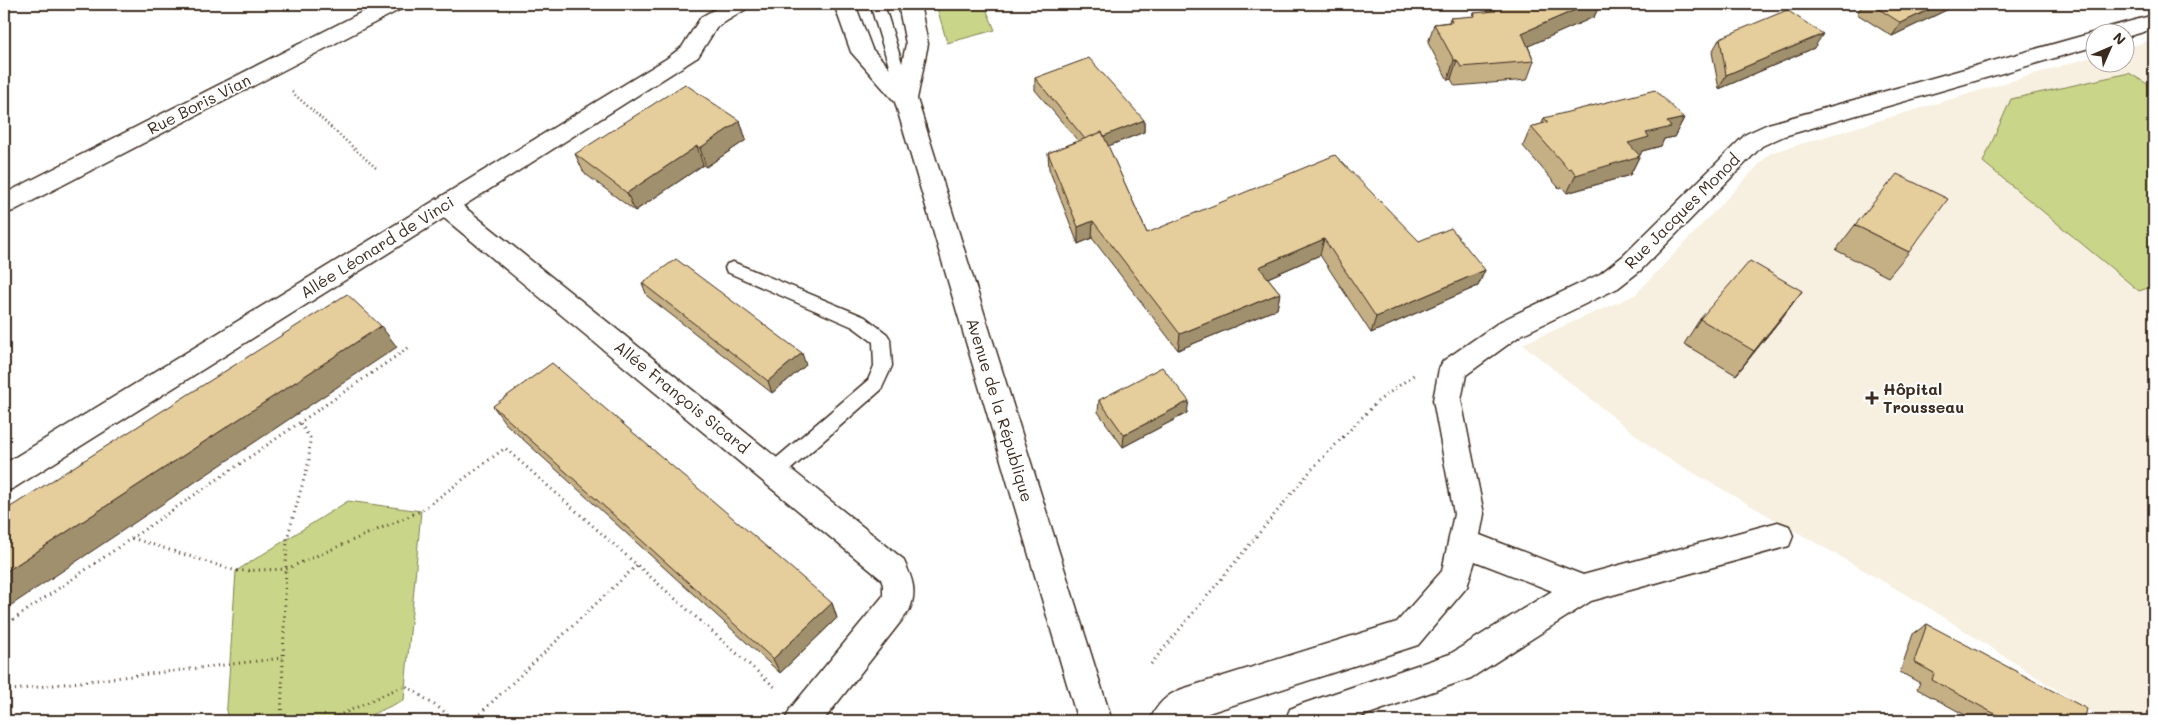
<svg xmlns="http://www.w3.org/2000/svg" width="2158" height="725" font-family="Mali,sans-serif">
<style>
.built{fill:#f7f0e1}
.green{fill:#c9d588;stroke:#828053}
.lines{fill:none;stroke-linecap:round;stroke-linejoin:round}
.service-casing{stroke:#3b2a1e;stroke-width:3}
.minor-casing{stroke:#3b2a1e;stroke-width:3}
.primary-casing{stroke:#3b2a1e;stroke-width:3}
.path-far1{stroke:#3b2a1e;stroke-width:2.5;stroke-dasharray:1 3;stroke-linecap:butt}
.path{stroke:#3b2a1e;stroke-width:3;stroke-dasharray:1 4.5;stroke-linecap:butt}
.service{fill:#fff;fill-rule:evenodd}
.minor{fill:#fff;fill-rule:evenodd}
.primary{fill:#fff;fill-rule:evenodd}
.wall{fill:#c5b086;stroke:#3b2a1e}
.shaded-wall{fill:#a0906d;stroke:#3b2a1e}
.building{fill:#e5cd9c;stroke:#3b2a1e}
.poi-dot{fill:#3b2a1e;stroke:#fff;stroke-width:2}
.labels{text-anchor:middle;stroke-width:4;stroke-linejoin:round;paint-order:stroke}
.street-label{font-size:16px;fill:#3b2a1e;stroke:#fff}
.poi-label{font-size:16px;font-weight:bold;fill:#3b2a1e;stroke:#fff;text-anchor:start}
</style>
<rect width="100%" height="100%" fill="#fff"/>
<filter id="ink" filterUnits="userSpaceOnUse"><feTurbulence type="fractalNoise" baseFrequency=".02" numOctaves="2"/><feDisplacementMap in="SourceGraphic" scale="10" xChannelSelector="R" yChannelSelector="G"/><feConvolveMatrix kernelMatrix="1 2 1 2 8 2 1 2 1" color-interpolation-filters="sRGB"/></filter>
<g filter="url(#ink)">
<polygon class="built" points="2154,39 2154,721 2105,721 1926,606 1657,452 1522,344 1635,295 1770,153 2095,56 2096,62 2126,62 2126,48"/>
<g class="green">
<polygon points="936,4 984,4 995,30 947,43"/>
<polygon points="2129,73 2154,88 2154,286 2139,291 1983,162 2011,99"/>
<polygon points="348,501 421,511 404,700 358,721 226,721 236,571"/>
</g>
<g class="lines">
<g class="service-casing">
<g id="service">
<polygon points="870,4 884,4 913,99 911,102 906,104 899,99"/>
<polygon points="733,262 865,317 887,334 890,339 892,366 881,390 781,478 774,480 767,478 765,472 767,466 868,380 874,366 873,342 853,327 727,272 725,268 727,264"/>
</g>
</g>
<g class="minor-casing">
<g id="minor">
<polygon points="378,4 405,4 401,9 13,211 4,214 4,194"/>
<path d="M724 4H750L746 9 717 27 698 57 463 206 903 559C912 578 918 591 909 611L823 721H785L790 709 883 596V585L881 579 444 218 14 488 4 492V464L666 59 682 47 701 17Z"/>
<polygon points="2154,15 2154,29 2126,37 2126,32 2106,32 2109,27"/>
<path d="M2096 32V46L1784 136 1762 146 1641 270 1618 288 1521 335 1466 375 1461 400 1484 514 1480 535 1583 575 1778 522 1789 526 1793 536 1789 546 1591 601 1471 678 1349 721H1285L1290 709 1302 704 1450 654 1552 591 1475 561 1467 587 1418 645 1193 718 1190 721H1150C1156 705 1166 695 1182 689L1397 622 1442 571 1454 514 1433 400 1439 369 1443 361 1501 321 1600 274 1623 256 1746 134 1768 124Z"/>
</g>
</g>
<g class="primary-casing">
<polygon id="primary" points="834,4 855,4 872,49 899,78 906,44 898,4 920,4 928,44 917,99 1112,721 1078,721 895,102 851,52"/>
</g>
<polyline class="path-far1" points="292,92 377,169"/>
<g class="path">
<polyline points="132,538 236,571 286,569 421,511 505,448 777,689"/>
<polyline points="4,626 411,346"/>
<polyline points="1151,664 1312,469 1378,401 1415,374"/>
<polyline points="4,691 283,658"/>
<polyline points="281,721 287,539 309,461 310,438 300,423"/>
<polyline points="327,721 405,685 458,721"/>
<polyline points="472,721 637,565"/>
</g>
<use href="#service" class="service"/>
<use href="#minor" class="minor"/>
<use href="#primary" class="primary"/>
</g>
<g class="wall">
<polygon points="1489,4 1600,4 1594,17 1528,46 1534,61 1527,80 1455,86 1451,79 1448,80 1428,43 1434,24 1449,22 1450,18 1473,17 1474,13 1487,12"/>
<polygon points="1863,4 1959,4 1892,36 1857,14"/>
<polygon points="1720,38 1814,48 1719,89 1712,52"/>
<polygon points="1035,78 1144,120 1144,132 1108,146 1147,233 1419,241 1485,270 1478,286 1371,333 1320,255 1268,278 1280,293 1277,309 1178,350 1092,238 1078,244 1049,169 1048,153 1078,141 1035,90"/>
<polygon points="1544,118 1684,118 1674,137 1664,139 1661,146 1642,151 1630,175 1567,193 1562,187 1559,188 1523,146 1531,127 1542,124"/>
<polygon points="740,121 746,140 706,167 703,165 635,211 584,173 575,154"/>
<polygon points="1855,225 1909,252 1888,277 1836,250"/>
<polygon points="642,283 806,365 772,393 647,296"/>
<polygon points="1802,291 1784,315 1736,375 1684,344 1700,319"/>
<polygon points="1099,400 1187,413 1123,447 1098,412"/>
<polygon points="493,406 832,603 837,618 780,673 505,423"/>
<polygon points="1927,624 2084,721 1976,721 1917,689 1920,683 1900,672 1913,634"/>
</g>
<g class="shaded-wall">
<polygon points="1589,4 1600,4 1594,17 1515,52 1522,33"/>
<polygon points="1941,4 1959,4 1892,36 1901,23"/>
<polygon points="1823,34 1814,48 1719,89 1726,75"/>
<polygon points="1454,60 1457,60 1451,79 1448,80"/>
<polygon points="1684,118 1674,137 1664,139 1661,146 1642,151 1630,175 1567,193 1576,175 1628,143 1667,122"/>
<polygon points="1144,120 1144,132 1088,154 1088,142"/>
<polygon points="740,121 746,140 706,167 700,148"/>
<polygon points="697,146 703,165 635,211 627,193"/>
<polygon points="1093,221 1092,238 1078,244 1078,227"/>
<polygon points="1324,239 1320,255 1256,283 1259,267"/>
<polygon points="1485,270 1478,286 1371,333 1376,317"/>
<polygon points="1802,291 1784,315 1736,375 1754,351"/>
<polygon points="1280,293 1277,309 1178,350 1180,334"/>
<polygon points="381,326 397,347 4,610 4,573"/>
<polygon points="802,353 806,365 772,393 768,381"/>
<polygon points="1189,401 1187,413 1123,447 1124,435"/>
<polygon points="832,603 837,618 780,673 773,659"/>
</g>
<g class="building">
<polygon points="1491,4 1589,4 1522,33 1534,61 1461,67 1457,60 1454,60 1434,24 1452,22 1450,18 1475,16 1474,13 1496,11"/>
<polygon points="1871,4 1941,4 1901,23"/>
<polygon points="1787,10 1823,34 1726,75 1720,38"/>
<polygon points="1089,58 1144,120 1104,136 1102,132 1085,139 1035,78"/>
<polygon points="685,84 740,121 700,148 697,146 627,193 575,154"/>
<polygon points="1655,90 1684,118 1667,122 1671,127 1646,133 1649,137 1628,143 1640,156 1576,175 1571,168 1568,169 1531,127 1548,122 1544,118"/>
<polygon points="1102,132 1147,233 1335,155 1419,241 1451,228 1485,270 1376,317 1324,239 1259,267 1280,293 1180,334 1093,221 1078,227 1048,153"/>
<polygon points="1897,174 1948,199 1909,252 1855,225"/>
<polygon points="676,259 802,353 768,381 642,283"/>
<polygon points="1750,261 1802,291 1754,351 1700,319"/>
<polygon points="347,294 381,326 4,573 4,511"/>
<polygon points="552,363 832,603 773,659 493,406"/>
<polygon points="1162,367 1189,401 1124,435 1099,400"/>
<polygon points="1927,624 2087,709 2084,721 2008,721 1932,680 1934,673 1914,662"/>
</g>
</g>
<path class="poi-dot" d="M1869.5 390.5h5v5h5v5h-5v5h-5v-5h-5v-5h5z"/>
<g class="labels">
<g class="street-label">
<text transform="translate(199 104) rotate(-27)" y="6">Rue Boris Vian</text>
<text transform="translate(1682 211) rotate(-45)" y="6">Rue Jacques Monod</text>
<text transform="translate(377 247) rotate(-32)" y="6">Allée Léonard de Vinci</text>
<text transform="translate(682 397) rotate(39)" y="6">Allée François Sicard</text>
<text transform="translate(1000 410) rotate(73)" y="6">Avenue de la République</text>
</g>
<g class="poi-label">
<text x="1883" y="395">Hôpital<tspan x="1883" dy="18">Trousseau</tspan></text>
</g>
</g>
<rect width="2158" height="725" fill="none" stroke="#fff" stroke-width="20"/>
<rect x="10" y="10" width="2138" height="705" fill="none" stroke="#3b2a1e" stroke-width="2" filter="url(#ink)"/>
<g transform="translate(2110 48) rotate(45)"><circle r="24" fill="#ffffff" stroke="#b1aaa5"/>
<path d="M0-4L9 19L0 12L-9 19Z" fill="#3b2a1e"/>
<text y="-8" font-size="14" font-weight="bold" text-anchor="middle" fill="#3b2a1e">N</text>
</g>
</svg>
